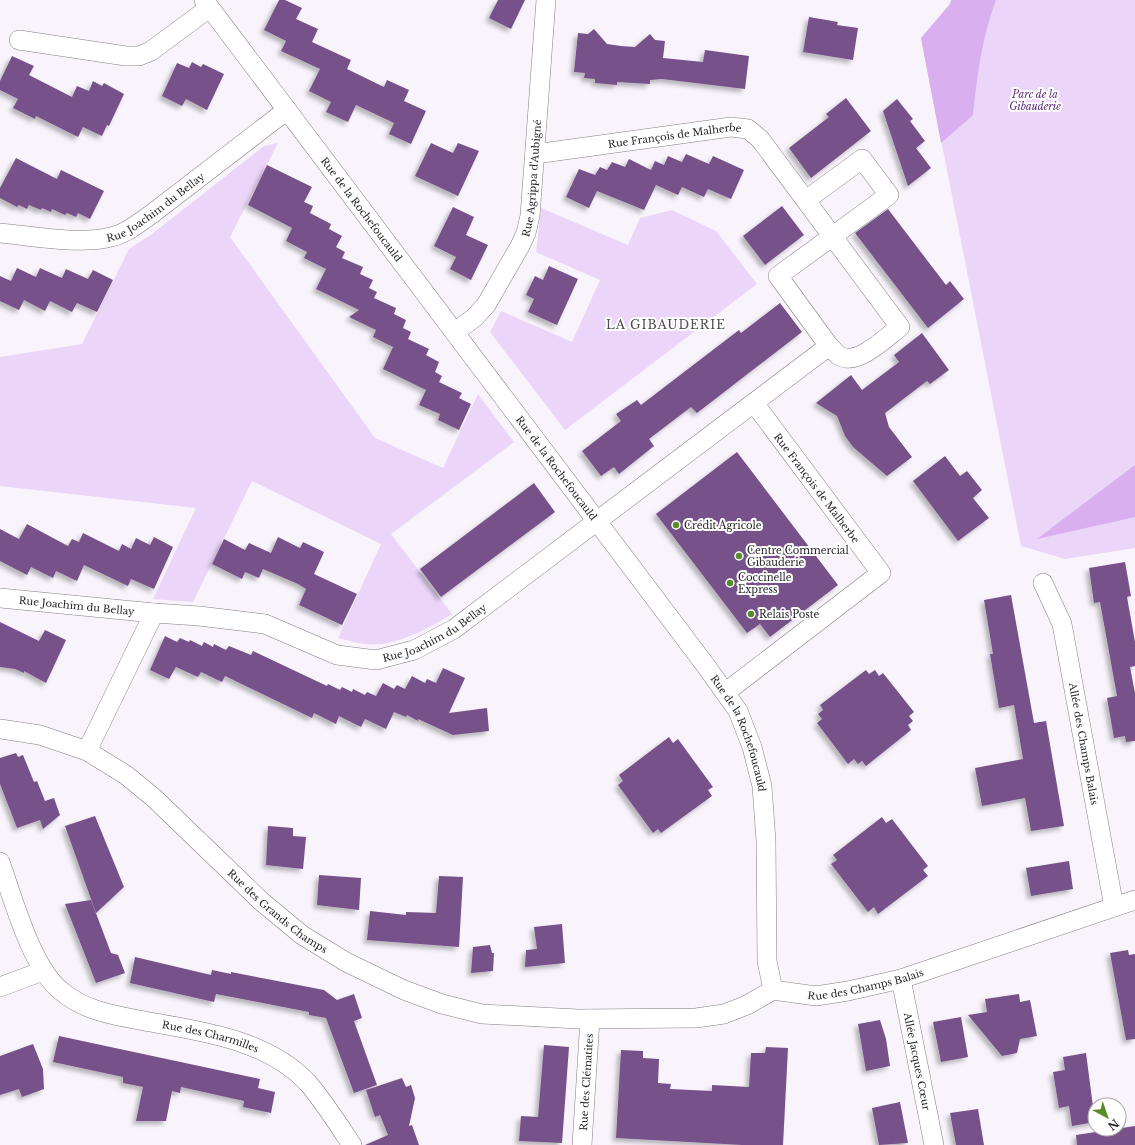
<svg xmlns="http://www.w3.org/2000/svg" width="1135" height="1145" font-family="'Libre Baskerville',serif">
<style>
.green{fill:#ebd5f8}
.forest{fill:#d9afef}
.building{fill:#77518a;filter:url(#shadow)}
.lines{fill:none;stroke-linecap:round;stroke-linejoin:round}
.minor-casing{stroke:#827e85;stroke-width:20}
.minor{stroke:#fff;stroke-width:19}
.poi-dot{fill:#578d28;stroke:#fff;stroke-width:1.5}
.labels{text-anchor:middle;stroke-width:4;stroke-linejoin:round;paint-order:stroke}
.park-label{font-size:10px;font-style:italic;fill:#5f2c77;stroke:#fff}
.street-label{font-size:10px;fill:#262527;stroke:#fff}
.poi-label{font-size:10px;fill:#262527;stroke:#fff;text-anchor:start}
.quarter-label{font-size:12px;letter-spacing:1px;fill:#514d53;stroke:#fff}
</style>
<defs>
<filter id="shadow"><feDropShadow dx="-3.5" dy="3.5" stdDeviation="2" flood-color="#0004"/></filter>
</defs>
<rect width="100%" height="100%" fill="#f9f4fc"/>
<g class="green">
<polygon points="951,0 1135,0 1135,548 1065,559 1021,546 921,38 950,4"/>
<path d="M278 143 230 237 375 438 443 468 478 394 514 442 391 534 452 614C429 628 394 648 365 644 356 643 347 640 338 638L381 544 252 481 193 602 153 599 196 508 0 486V357L82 344 129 249 152 234 264 146Z"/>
<polygon points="541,208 628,245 640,218 672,210 716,231 757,284 565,430 490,332 501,311 572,342 600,280 536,252"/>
</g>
<g class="forest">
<path d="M951 0H996C982 37 977 75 973 115L941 143 921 38 950 4Z"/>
<polygon points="1135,465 1135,517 1037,539"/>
</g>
<g class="building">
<polygon points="279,0 285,0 302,8 296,19 318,29 312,42 351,60 347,69 384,87 387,80 409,90 404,101 426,111 411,144 389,134 394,123 356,105 348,122 326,112 331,102 309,91 320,69 281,51 286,41 264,30"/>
<polygon points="498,0 525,0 511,29 489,18"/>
<polygon points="809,17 838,22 837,25 858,28 853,60 803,52"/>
<polygon points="594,29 607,44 621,46 635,47 650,34 655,40 665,41 663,58 703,62 705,50 749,56 745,89 662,79 650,80 650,84 617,82 617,85 595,83 595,79 584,78 585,73 574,72 578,33 588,34"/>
<polygon points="12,56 34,66 29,75 72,97 77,86 89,91 93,81 102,86 104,83 124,94 109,126 107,125 102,136 83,127 78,137 36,116 35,119 13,108 18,99 0,90 0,81"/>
<polygon points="192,62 201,67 203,64 224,74 207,110 186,99 182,106 162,96 177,63 189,68"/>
<polygon points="846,98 871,131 811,178 789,148 829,117 826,114"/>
<polygon points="897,99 913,119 910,121 925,141 916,148 931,168 908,186 883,111"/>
<polygon points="431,143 453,153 458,143 479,151 458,196 415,176"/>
<polygon points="686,154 709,164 713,156 744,170 731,199 708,189 704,197 682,187 678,195 656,185 644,210 597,191 589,208 566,197 579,169 595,175 600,167 607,170 612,162 625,167 629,159 651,170 655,161 664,165 668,156 682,162"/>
<polygon points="16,158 57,179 61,170 104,191 90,219 78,213 76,217 67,213 65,215 52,209 51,212 42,208 41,210 29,205 27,209 19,205 17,207 0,198 0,188"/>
<polygon points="267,165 312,187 304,202 313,206 310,213 331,224 329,229 342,236 336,247 345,252 342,258 363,267 360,274 373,280 369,288 377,292 374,298 396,308 394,314 406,320 403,328 411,332 408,339 429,349 426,355 439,362 435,372 442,376 439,382 462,393 459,398 471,404 459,430 438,420 440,414 419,405 426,390 383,369 393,347 373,337 376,330 349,317 359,310 316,289 326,269 304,258 307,252 286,241 292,228 248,205"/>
<polygon points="782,206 804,235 765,265 743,236"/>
<polygon points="453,207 474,217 466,235 488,245 471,280 450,269 456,257 434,246"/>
<polygon points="888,209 946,285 950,281 964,299 928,328 855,233"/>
<polygon points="549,266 578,279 557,325 528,312 534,299 526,295 535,276 543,280"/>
<polygon points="17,268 36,277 40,268 62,278 66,269 88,279 93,270 113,280 97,312 77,303 72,312 50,301 45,311 24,300 19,310 0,301 0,276 11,281"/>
<polygon points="780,303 802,332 697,413 691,407 666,426 649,439 654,446 619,474 614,467 601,476 582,451 621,421 616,414 637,400 641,405 739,330 741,333"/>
<polygon points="922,333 949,370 930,384 927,381 885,413 889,427 912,457 887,476 853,447 845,436 837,416 816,403 851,375 862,390 899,362 894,355"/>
<polygon points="737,452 838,585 770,637 760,624 747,633 656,514"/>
<polygon points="945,456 960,476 967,471 982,490 973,498 989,518 958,541 913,481"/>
<polygon points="534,483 555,512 441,597 420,569"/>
<polygon points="27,524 68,546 72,539 79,542 83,533 119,551 122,544 131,549 136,538 150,545 154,537 173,547 154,589 131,579 128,586 84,565 77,581 56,571 53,578 31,567 27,575 0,561 0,529 19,539"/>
<polygon points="278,537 300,548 303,542 324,552 314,574 357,594 342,625 299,605 306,589 298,584 263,569 259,578 245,572 242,579 212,564 224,539 245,550 249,543 271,553"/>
<polygon points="1125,562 1131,596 1127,597 1135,642 1135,666 1130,667 1135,693 1135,741 1126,742 1125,736 1114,738 1107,698 1117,696 1100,602 1094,603 1089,568"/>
<polygon points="1011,595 1034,723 1046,721 1064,826 1031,831 1025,798 982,806 975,768 1023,759 1014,705 999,708 990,654 993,654 984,600"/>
<polygon points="0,622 39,641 45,630 66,640 46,683 24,671 24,673 15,669 0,667"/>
<polygon points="165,636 177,642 180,638 189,642 190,640 202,646 204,642 213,647 214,644 226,650 229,646 251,655 253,651 327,686 328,684 340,690 342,687 352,692 353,689 365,695 367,692 376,696 383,683 394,689 397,685 405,689 412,676 425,683 427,679 436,683 443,668 465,678 449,713 487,708 489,731 453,735 418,719 418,721 407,715 406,717 394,712 386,729 365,719 361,727 339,716 336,724 314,713 312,718 225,676 222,682 201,672 198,677 176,667 169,679 150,670"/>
<polygon points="866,670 869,674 875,670 879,676 883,673 914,712 909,716 913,721 908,725 911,730 866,766 862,761 858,764 854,759 848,764 817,723 822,719 818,714 823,710 820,705"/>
<polygon points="669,737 673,743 678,739 713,787 708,790 712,796 661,833 658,829 653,833 618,785 623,781 619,775"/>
<polygon points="16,753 18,757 23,755 34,782 37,781 45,801 54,798 60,815 43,829 40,820 17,828 0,784 0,758"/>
<polygon points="95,816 124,887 96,913 65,826"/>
<polygon points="882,817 886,823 892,819 928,866 923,870 928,876 878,914 874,907 868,912 831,864 837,860 833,855"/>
<polygon points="268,826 293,828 293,836 306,837 303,869 266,865"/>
<polygon points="1069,861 1073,889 1031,896 1026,868"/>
<polygon points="319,875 361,878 359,910 317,905"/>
<polygon points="439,876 463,877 459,947 367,940 370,911 406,915 406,912 436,913"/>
<polygon points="91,900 111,953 118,955 125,973 96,983 65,904"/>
<polygon points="562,924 565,963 525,967 526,950 537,949 534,927"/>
<polygon points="490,945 492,953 494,953 493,971 471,973 473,947"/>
<polygon points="1128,950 1129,955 1135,954 1135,1039 1126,1040 1110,953"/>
<polygon points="135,957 211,975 212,970 231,974 231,972 324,990 337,1000 354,994 362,1018 354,1021 377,1085 354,1093 326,1018 309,1015 309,1012 216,994 214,1002 130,983"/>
<polygon points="1019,994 1020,1002 1030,1000 1037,1036 1020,1039 1017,1053 1002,1056 968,1015 987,1012 985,999"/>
<polygon points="961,1017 968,1057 941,1062 933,1022"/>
<polygon points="880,1020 886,1039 890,1066 866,1071 858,1024"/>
<polygon points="59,1036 260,1079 258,1088 275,1092 271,1113 243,1107 244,1101 181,1087 180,1093 172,1091 166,1121 136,1121 143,1087 123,1083 123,1077 53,1062"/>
<polygon points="33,1044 43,1069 44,1089 22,1097 19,1089 0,1095 0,1056"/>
<polygon points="544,1045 569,1047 562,1143 519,1141 521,1116 538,1117"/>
<polygon points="766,1047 788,1048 783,1145 742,1145 616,1138 621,1050 643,1051 643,1058 659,1059 658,1083 671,1084 670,1089 712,1091 712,1085 749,1087 751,1053 765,1053"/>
<polygon points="1086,1053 1095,1122 1072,1126 1069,1106 1059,1108 1053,1072 1065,1070 1063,1057"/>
<polygon points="402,1078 406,1087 411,1085 415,1098 409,1126 412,1125 419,1145 365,1145 388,1135 380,1115 375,1117 366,1090"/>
<polygon points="900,1102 908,1143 879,1145 872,1108"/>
<polygon points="978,1109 984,1145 956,1145 950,1113"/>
<polygon points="1135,1126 1135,1145 1077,1145 1076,1135"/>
</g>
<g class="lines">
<g class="minor-casing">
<g id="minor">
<path id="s1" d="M204 0 706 666 738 711 752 747 762 786 766 841 767 961 773 990"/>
<polyline points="19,40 126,56 139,56 151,51 209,8"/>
<path id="s2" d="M535 154 731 127 748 129 760 139 900 327C885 338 856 368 838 355 834 352 832 348 829 346L778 276 889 195 862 159 806 200"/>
<path id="s3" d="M0 233C32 236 80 245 111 237 126 234 140 222 153 213L287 110"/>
<path id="s4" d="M455 332 474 318 486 305 520 246 526 233 530 216 546 0"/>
<path id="s5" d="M1043 583 1062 624 1114 907"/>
<path id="s6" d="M0 598 154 613 199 616 265 624 337 655 376 660 414 650 454 629 829 346"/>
<polyline points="726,692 881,573 754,403"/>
<path id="s7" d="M0 729 40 735 87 751 126 775 154 798 262 902 302 935 346 962 404 990 442 1004 482 1014 578 1019 696 1018 724 1014 747 1005 773 990 816 996 848 991 901 979 1135 900"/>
<polyline points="87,751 154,613"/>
<path id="s8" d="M0 862C13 898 31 966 60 990 84 1011 113 1015 144 1021 200 1031 267 1039 308 1083 324 1102 338 1124 352 1145"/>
<path id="s9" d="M901 979 934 1145"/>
<polyline points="0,987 43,971"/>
<path id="s10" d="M582 1145 590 1019"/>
</g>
</g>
<use href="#minor" class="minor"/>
</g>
<g class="poi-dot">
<circle cx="676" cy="525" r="4"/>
<circle cx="739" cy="556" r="4"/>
<circle cx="730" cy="583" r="4"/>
<circle cx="751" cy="614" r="4"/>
</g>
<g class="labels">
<g class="park-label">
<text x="1035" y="98">Parc de la<tspan x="1035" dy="12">Gibauderie</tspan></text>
</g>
<g class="street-label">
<text dy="4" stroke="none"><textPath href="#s2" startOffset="141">Rue François de Malherbe</textPath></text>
<text dy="4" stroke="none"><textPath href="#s4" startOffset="179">Rue Agrippa d'Aubigné</textPath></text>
<text dy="4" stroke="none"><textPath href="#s3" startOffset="165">Rue Joachim du Bellay</textPath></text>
<text dy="4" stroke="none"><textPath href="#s1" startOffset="262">Rue de la Rochefoucauld</textPath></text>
<text dy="4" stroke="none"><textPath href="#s1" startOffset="586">Rue de la Rochefoucauld</textPath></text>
<text transform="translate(817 488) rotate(53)" y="4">Rue François de Malherbe</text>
<text dy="4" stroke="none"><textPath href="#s6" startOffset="77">Rue Joachim du Bellay</textPath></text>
<text dy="4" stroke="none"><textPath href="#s6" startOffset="449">Rue Joachim du Bellay</textPath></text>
<text dy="4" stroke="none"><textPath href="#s1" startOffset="910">Rue de la Rochefoucauld</textPath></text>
<text dy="4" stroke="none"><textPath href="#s5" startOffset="167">Allée des Champs Balais</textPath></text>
<text dy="4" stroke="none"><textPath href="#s7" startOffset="340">Rue des Grands Champs</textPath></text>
<text dy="4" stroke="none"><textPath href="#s7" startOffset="963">Rue des Champs Balais</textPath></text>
<text dy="4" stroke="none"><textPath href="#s8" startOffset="302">Rue des Charmilles</textPath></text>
<text dy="4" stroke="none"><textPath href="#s9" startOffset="84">Allée Jacques Cœur</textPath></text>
<text dy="4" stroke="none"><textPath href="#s10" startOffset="63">Rue des Clématites</textPath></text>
</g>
<g class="poi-label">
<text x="684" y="529">Crédit Agricole</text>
<text x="747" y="554">Centre Commercial<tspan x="747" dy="12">Gibauderie</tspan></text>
<text x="738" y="581">Coccinelle<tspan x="738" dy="12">Express</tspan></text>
<text x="759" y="618">Relais Poste</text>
</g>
<g class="quarter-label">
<text x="666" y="329">LA GIBAUDERIE</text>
</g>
</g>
<g transform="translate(1107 1117) rotate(140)"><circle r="19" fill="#ffffff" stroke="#a8a8a9"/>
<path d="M0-3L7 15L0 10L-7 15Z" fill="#578d28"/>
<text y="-6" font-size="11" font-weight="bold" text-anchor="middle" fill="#262527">N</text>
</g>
</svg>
